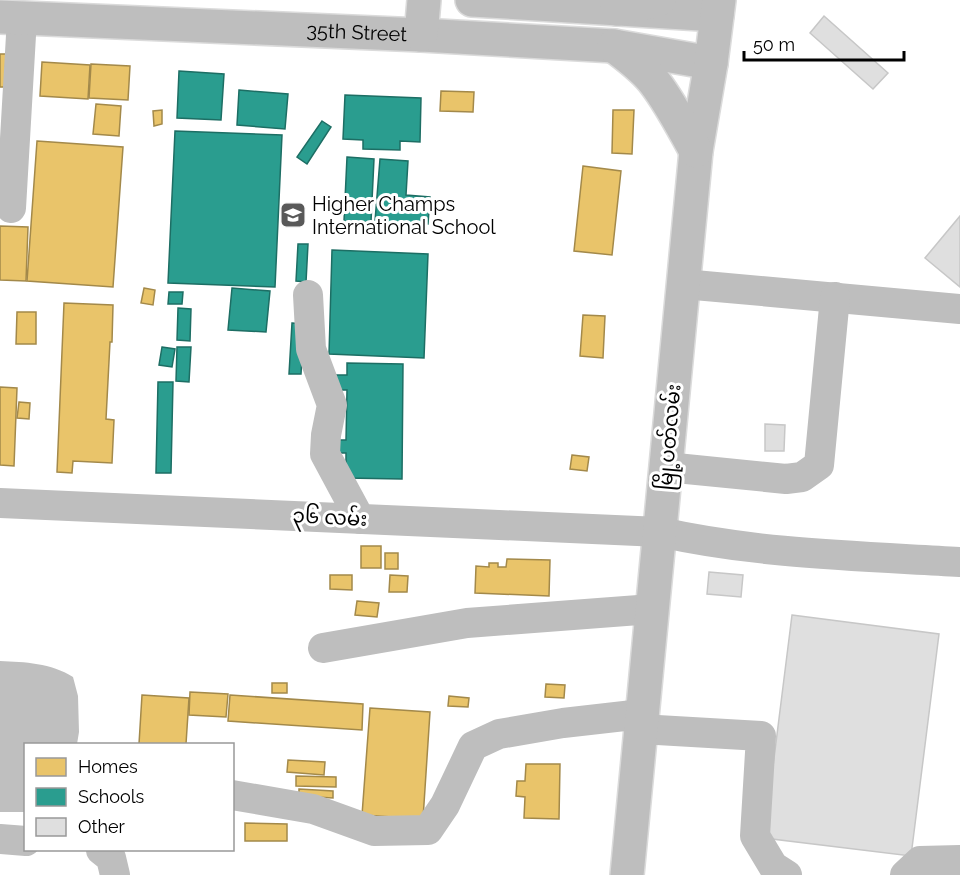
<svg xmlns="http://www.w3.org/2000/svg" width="960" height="875" font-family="Raleway,'Noto Sans Myanmar',sans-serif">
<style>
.water{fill:#bfbfbf}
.homes{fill:#e9c46a;stroke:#a3894a;stroke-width:1.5}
.schools{fill:#2a9d8f;stroke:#1d6e64;stroke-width:1.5}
.building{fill:#dfdfdf;stroke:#c7c7c7;stroke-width:1.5}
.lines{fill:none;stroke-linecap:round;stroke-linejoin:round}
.major-casing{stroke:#dbdbdb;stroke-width:36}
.highway-casing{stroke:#dbdbdb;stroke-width:36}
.minor{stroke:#bebebe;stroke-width:30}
.major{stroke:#bebebe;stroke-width:33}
.highway{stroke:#bebebe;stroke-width:33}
.labels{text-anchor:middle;stroke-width:6;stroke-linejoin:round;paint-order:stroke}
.street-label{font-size:20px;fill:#000;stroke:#fff}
.poi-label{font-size:20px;fill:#000;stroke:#fff;text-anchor:start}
</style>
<rect width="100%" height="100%" fill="#fff"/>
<path class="water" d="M0 661C25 662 51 663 73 677L78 696 79 732 77 744H26L25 812H0Z"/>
<g class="homes">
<polygon points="0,54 6,54 5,87 0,87"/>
<polygon points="42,62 90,65 88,99 40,96"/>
<polygon points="91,64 130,66 128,100 89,98"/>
<polygon points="441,91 474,92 473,112 440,111"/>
<polygon points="96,104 121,106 119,136 93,134"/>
<polygon points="162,110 162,124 154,126 153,111"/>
<polygon points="613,110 634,110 632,154 612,153"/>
<polygon points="37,141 123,147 113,287 27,281"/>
<polygon points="583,166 621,171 612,255 574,251"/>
<polygon points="0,226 28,227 26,281 0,280"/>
<polygon points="144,288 155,290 153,305 141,303"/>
<polygon points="64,303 113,305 112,342 110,342 106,419 114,420 112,463 73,461 72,473 57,472"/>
<polygon points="17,312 36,312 36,344 16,344"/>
<polygon points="583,315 605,316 603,358 580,356"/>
<polygon points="0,387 17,388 14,466 0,465"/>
<polygon points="19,402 30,403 29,419 17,418"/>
<polygon points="572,455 589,457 587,471 570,469"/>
<rect x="361" y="546" width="20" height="22"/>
<rect x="385" y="553" width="13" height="16"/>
<polygon points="507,559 550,560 549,596 475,593 476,566 489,567 489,563 498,563 498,567 506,567"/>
<polygon points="330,575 352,575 352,590 330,589"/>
<polygon points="390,575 408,576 407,592 389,592"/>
<polygon points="357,601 379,603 377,617 355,615"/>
<rect x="272" y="683" width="15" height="10"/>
<polygon points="546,684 565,685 564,698 545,697"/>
<polygon points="190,692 228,694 226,717 189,715"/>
<polygon points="142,695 189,698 186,744 139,744"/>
<polygon points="230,695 363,704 362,730 228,721"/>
<polygon points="449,696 469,698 468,707 448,706"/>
<polygon points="370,708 430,712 423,819 362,815"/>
<polygon points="288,760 325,762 324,775 287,772"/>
<polygon points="526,764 560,764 559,819 524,818 525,797 516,796 517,781 525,781"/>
<polygon points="296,776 336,777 336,787 296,786"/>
<polygon points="299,789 333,791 333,798 299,796"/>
<polygon points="245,823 287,824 287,841 245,841"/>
</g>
<g class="schools">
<polygon points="179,71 224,74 221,120 177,118"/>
<polygon points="239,90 288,94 285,129 237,125"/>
<polygon points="345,95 421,98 420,142 400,141 400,150 363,149 363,140 343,139"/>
<polygon points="322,121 331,127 307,164 297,157"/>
<polygon points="175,131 282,135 275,287 168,283"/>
<polygon points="347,157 374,159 371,222 344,221"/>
<polygon points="380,159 408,161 406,195 430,197 428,224 375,221"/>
<polygon points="298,244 308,244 306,282 296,281"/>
<polygon points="332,250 428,254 424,358 329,354"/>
<polygon points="232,288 270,291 266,332 228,330"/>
<polygon points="169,292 183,292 182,304 168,304"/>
<polygon points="178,308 191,309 190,341 177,340"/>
<polygon points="292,323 304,324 301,374 289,374"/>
<polygon points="162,347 175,349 172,367 159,365"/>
<polygon points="177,347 191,347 189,382 176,381"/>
<polygon points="347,363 403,364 402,479 346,478 346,453 331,453 331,440 346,440 347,390 333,390 333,375 347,375"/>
<polygon points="158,382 173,382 171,473 156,473"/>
</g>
<g class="building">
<polygon points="824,16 888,73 873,89 810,33"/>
<polygon points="960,216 960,287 925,258"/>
<polygon points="765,424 785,425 784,451 765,451"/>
<polygon points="709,572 743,575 741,597 707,594"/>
<polygon points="792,615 939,634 911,856 764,838"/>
</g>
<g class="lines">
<g class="major-casing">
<g id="major">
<polyline points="472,0 717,15"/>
<path id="s1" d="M0 17 421 35 614 46 711 63"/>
<polyline points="421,35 424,0"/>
<polyline points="627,875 696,151 711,63 719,0"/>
</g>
</g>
<g class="highway-casing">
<g id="highway">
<polyline points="617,9 659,0"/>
<path d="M614 46C628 57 644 68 655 83 671 104 683 128 696 151"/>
</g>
</g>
<g class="minor">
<polyline points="11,208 22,18"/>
<polyline points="683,284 960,309"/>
<polyline points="308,295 311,349 332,405 326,435 325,454 360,519"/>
<polyline points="666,467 786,479 802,477 819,465 835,297"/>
<path d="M0 503 660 532C758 554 860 556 960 562"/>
<polyline points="323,648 467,623 652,609"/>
<polyline points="640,729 761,736 755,836 773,866 787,875"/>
<polyline points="232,795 313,809 374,831 428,830 445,805 473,746 499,734 563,723 642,714"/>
<polyline points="0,839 26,841"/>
<polyline points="101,850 111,858 115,875"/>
<polyline points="905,875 920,861 960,860"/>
</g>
<use href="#major" class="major"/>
<use href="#highway" class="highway"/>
</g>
<defs>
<g id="school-square" transform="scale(1.35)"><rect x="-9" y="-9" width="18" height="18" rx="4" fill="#595959" stroke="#fff"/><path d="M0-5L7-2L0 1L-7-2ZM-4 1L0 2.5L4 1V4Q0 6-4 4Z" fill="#fff"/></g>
</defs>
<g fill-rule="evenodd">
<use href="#school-square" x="293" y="215"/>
</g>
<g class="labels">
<g class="street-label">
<text dy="7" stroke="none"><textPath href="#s1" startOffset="357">35th Street</textPath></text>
<text transform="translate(669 437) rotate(-85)" y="7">မြို့ပတ်လမ်း</text>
<text transform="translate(330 517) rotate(3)" y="7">၃၆ လမ်း</text>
</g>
<g class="poi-label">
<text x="312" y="211">Higher Champs<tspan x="312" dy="23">International School</tspan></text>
</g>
</g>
<rect x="24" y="743" width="210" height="108" fill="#ffffff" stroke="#999999" stroke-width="1.5"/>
<rect x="36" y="758" width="30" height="18" fill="#e9c46a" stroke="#999999" stroke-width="1.5"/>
<text x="78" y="773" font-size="18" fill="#000000">Homes</text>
<rect x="36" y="788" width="30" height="18" fill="#2a9d8f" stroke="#999999" stroke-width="1.5"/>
<text x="78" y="803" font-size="18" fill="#000000">Schools</text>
<rect x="36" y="818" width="30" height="18" fill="#dfdfdf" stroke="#999999" stroke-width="1.5"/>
<text x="78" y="833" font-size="18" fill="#000000">Other</text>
<path d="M744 51v9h160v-9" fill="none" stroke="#000000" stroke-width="3"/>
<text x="753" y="51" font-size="18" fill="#000000" stroke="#ffffff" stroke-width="4.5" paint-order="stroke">50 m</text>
</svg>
